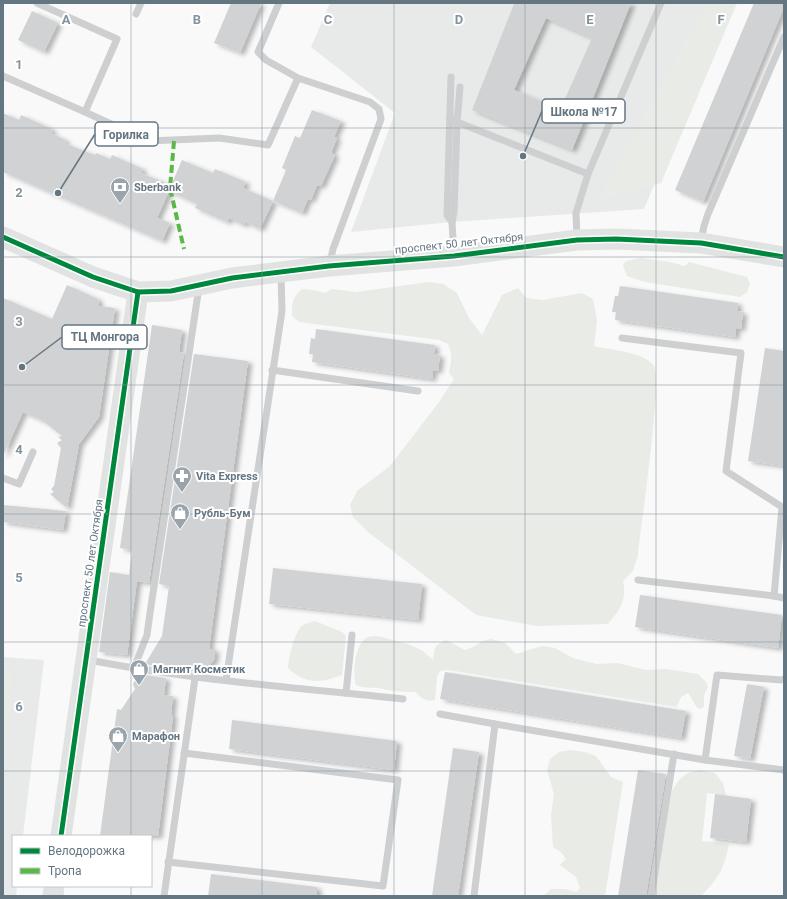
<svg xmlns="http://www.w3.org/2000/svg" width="787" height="899" font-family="Roboto,sans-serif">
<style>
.built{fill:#e8e9e9}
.green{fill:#e8ebe6}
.building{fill:#d0d2d3;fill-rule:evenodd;filter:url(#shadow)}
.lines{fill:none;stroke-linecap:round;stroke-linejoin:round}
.lane{stroke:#cecfd0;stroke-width:7}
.secondary{stroke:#e1e2e2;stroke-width:21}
.quiet{stroke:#58b947;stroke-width:4;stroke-dasharray:8 4;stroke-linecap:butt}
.cycleway-casing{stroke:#fff;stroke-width:8}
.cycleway{stroke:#00873e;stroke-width:5}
.grid{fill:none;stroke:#84929c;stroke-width:1;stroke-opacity:0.55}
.labels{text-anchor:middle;stroke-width:4;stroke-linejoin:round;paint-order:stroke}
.poi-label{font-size:11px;font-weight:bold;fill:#657683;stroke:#fff;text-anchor:start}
.street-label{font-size:11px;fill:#657683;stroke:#fff}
.grid-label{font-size:13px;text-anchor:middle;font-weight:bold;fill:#84929c;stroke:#fff;stroke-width:4;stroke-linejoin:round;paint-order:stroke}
.leader{fill:none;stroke:#657683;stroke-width:1.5}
.callout-dot{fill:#657683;stroke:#fff;stroke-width:1.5}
.callout{fill:#fff;stroke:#657683;stroke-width:1.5}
.callout-label{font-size:12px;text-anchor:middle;font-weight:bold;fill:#657683}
</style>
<defs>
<filter id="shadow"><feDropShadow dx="4.5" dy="2.5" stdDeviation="2" flood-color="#0004"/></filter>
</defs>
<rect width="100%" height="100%" fill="#f9f9f9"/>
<g class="built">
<polygon points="330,3 730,3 644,209 452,222 351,232 395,113 311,47"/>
<polygon points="3,657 44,660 23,836 13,836 13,886 17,886 16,896 3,896"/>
</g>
<g class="green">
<polygon points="714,3 737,3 661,183 596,201 693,27"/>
<polygon points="641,258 670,262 685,266 689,262 747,277 750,284 747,292 740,297 645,282 627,276 623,265 626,261"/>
<path d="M429 282 443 284 457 293 469 318 482 335 502 295 518 288 526 298 543 300 582 293 593 299 597 320 594 346C609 350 645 352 654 366 663 380 640 529 638 555L633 571 623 581C627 600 620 610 608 624L536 626 476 615 368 532 353 517 350 505 357 491 390 466 439 402 454 379 449 373C451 360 453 356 448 344L439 340 299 322 292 316C292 303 292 298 302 289L313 290 325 293 332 289 356 292Z"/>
<path d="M315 621 342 632 346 636 342 675C320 683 306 685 288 668 289 655 293 639 300 628 303 624 310 622 315 621Z"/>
<path d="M378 636 408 644 423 651 433 660C435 648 434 645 446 640L465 650 475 646 482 641 491 639 505 643 516 654 542 646 555 648 573 658 596 664 617 663 646 670 666 669 698 674 706 682 708 687 704 695V707L699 709C693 704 693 699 688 693L681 697 677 707 449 670 440 671 437 677 435 700C427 702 421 699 416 692 402 692 391 691 378 688 370 687 364 689 356 685 352 673 355 643 368 637 371 636 375 636 378 636Z"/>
<polygon points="3,671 12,672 6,743 3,743"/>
<polygon points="570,750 585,752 596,756 611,777 623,782 605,896 543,896 551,889 565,889 577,892 580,888 576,877 560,865 566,859 561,852 553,847 551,815 554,794 547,770 550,759 559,752"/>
<path d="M700 770 715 773 723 783 726 795 707 793 702 841 729 844C724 869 719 878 701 896H654L672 791C679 778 685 772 700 770Z"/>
</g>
<g class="building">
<polygon points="231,3 261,3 240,53 214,43"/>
<path d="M512 3H631L572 150 472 110 514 4ZM546 18 592 38 560 110 514 90Z"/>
<polygon points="754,3 784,3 784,7 703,202 675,190"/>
<polygon points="32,11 58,23 44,52 18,40"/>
<polygon points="312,110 341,121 334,137 337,138 331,153 335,155 321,186 317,185 311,200 308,199 302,213 273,201 286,170 282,168 295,136 300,138"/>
<polygon points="3,113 19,120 21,115 52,129 51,133 66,140 64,143 95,155 96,153 110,159 112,155 143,169 141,173 171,185 170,188 182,160 213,173 215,169 246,182 243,188 273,201 260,229 245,222 243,225 229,218 227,222 195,208 197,204 169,191 157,218 170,223 162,241 3,172"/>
<polygon points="67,285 98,299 99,306 115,308 99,417 79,444 67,508 50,494 54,492 51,489 54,486 61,448 57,443 62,440 58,437 62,436 43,421 23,412 3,456 3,298 52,319"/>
<polygon points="620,286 738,303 737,311 743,312 741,329 736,328 735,337 615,320 616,312 612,312 615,296 618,296"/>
<polygon points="152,325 182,330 179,352 184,353 149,583 137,581 127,655 99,652 110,572 129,575 132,550 120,548"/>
<polygon points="316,329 435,345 434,354 440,355 438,371 433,370 432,379 312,362 313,354 309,354 311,338 315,339"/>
<polygon points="765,348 784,351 784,466 748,461"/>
<polygon points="194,354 248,361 209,649 215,649 214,660 204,671 167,666 167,668 145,664 162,636 169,586 159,584"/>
<polygon points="3,505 66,511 63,530 3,522"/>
<polygon points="273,568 422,584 418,620 269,604"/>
<polygon points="640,595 782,615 778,648 635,627"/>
<polygon points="445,672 686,711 681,738 440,699"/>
<polygon points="139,674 166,678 164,695 173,696 171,715 173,716 158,836 100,836 117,709 121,710 135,689 133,684"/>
<polygon points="747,684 764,687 750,759 734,756"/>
<polygon points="232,720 397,741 394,770 229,749"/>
<polygon points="453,748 479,752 458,896 432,896"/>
<polygon points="638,770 666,774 646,896 618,896"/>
<polygon points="715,794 751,799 746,842 710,838"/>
<polygon points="211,874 317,887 317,896 208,896"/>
</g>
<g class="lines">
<g class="lane">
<polyline points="37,3 117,39 85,112"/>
<polyline points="279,3 258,52 266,60 298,78"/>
<polyline points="136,14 141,3"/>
<polyline points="3,76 85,112 148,141 219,138 268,145 298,78 370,102 379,109 381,119 333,249 330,263"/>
<polyline points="451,77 447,215 452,222 454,255"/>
<polyline points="450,118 457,122 588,174"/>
<polyline points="452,222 454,212 457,122 460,87"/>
<polyline points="577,238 576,213 588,174 661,3"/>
<polyline points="701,241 704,226 708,214 784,37"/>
<polyline points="622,338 741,353 726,471 782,507 774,596 638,580"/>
<polyline points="272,370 418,391"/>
<polyline points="3,478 19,484 33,452"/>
<polyline points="774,596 784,598"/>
<path d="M89 660C192 680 298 688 403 699"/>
<polyline points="134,668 147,635 150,613 199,287"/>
<polyline points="226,680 282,311 281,274"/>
<polyline points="346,693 352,635"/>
<polyline points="440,714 495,724"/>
<polyline points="705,760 717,675 781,680 784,679"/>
<polyline points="168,862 383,886 398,780 184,753"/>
<polyline points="164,896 195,678"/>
<polyline points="474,896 495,724 705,760 784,770"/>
<polyline points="651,896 674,754"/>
</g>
<g class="secondary">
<polyline points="3,237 93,277 138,292 171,291 232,278 329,266 454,256 577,240 616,239 701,243 784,257"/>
<polyline points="61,836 138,292"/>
<polyline points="53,896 54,886"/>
</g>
<polyline class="quiet" points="174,141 170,188 184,249"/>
<g class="cycleway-casing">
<g id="cycleway">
<polyline points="3,237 93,277 138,292 171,291 232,278 329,266 454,256 577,240 616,239 701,243 784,257"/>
<polyline points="61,836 138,292"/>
</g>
</g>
<use href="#cycleway" class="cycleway"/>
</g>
<path class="grid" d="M131 3V836M262 3V896M394 3V896M525 3V896M656 3V896M3 128H784M3 257H784M3 385H784M3 514H784M3 642H784M3 771H784M131 886V896"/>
<defs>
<g id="bank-pin" transform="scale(1)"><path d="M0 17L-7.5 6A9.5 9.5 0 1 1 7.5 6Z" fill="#99a4ac" stroke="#fff"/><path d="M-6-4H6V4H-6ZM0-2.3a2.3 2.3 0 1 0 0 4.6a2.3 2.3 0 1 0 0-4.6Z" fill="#fff"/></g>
<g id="pharmacy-pin" transform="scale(1)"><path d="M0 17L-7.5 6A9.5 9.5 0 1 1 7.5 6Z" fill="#99a4ac" stroke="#fff"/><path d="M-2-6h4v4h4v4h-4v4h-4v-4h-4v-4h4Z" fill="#fff"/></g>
<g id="shop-pin" transform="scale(1)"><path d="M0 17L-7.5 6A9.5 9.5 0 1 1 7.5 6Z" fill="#99a4ac" stroke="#fff"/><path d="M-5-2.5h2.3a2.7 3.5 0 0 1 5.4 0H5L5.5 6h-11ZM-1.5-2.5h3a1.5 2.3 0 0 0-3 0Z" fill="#fff"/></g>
</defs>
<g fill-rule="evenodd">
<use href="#bank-pin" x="120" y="187"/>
<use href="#pharmacy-pin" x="182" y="476"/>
<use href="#shop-pin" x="180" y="513"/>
<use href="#shop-pin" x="139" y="669"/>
<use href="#shop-pin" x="118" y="736"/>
</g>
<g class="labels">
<g class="poi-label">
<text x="134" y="191">Sberbank</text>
<text x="196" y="480">Vita Express</text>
<text x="194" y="517">Рубль-Бум</text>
<text x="153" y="673">Магнит Косметик</text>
<text x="132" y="740">Марафон</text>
</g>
<g class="street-label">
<text transform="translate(459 243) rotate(-6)" y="4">проспект 50 лет Октября</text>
<text transform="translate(90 563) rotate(-82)" y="4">проспект 50 лет Октября</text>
</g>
</g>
<g class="grid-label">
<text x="66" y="24">A</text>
<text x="197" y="24">B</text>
<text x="328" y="24">C</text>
<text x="459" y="24">D</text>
<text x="590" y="24">E</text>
<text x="721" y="24">F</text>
<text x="19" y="69">1</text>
<text x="19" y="197">2</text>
<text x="19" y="326">3</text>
<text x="19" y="454">4</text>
<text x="19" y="582">5</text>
<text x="19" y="711">6</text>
</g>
<path class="leader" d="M523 156L542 111M58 193L95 134M22 367L62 337"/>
<g class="callout-dot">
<circle cx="523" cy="156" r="4"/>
<circle cx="58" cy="193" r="4"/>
<circle cx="22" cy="367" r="4"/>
</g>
<g class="callout">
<rect x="542" y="99" width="83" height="24" rx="4"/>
<rect x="95" y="122" width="63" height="24" rx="4"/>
<rect x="62" y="325" width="85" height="24" rx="4"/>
</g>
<g class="callout-label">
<text x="584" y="116">Школа №17</text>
<text x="126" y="139">Горилка</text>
<text x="105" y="341">ТЦ Монгора</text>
</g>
<rect width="787" height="899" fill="none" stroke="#657683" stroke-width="8"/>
<rect x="12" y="835" width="140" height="52" fill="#ffffff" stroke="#c1c8cd"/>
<rect x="20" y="848" width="20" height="6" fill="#00873e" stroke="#c1c8cd"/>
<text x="48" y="855" font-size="12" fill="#657683">Велодорожка</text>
<rect x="20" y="868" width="20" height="6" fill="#58b947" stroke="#c1c8cd"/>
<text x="48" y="875" font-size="12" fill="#657683">Тропа</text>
</svg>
